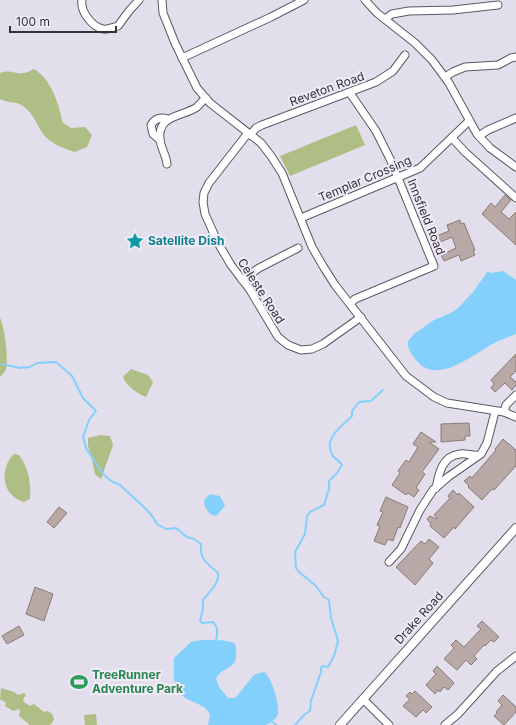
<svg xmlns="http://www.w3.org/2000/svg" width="516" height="725" font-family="Inter,sans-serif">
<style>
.green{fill:#afbe85}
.water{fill:#84d0fc}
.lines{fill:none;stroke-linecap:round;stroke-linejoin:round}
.stream{stroke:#84d0fc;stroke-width:2}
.building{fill:#b9a9a6;stroke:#8a7b77}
.minor-casing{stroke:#5c5864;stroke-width:9}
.tertiary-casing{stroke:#5c5864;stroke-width:10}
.minor{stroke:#fff;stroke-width:7}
.tertiary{stroke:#fff;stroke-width:8}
.labels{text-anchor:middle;stroke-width:4;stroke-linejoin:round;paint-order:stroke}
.street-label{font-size:12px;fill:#343237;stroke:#f0ebf9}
.culture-label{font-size:12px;font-weight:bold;fill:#0d838f;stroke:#f0ebf9;text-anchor:start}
.leisure-label{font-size:12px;font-weight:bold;fill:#27864d;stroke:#f0ebf9;text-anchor:start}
</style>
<rect width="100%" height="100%" fill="#e3deeb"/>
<g class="green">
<path d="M34 69C52 80 58 103 63 123L71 128 85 127 92 135 87 147 75 152C64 149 51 144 43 134 37 125 33 113 23 106 16 101 7 103 0 99V73C12 69 15 75 24 73 27 73 31 70 34 69Z"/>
<polygon points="356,125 365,145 290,176 280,156"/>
<path d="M0 318C4 324 9 361 6 369 5 372 2 375 0 377Z"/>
<path d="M131 369 148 375 153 382 146 397C138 394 126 386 123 377Z"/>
<polygon points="100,435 110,436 113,445 101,479 95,474 91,455 88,446 88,438"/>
<path d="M14 454 19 455C29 468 31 483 30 499L24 502C0 495 0 467 14 454Z"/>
<polygon points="1,688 14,692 18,695 24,693 26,695 23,699 24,702 30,706 34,704 44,712 48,711 53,715 54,720 50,725 30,725 19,716 20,711 19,709 13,711 5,706 6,703 2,700 0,700"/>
<polygon points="96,714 97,725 85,725 84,715"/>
</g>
<g class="water">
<path d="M488 271 491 273 503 271 516 280V334C509 337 502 339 496 342 475 353 437 387 416 360 411 354 407 348 408 341L414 334 434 320 451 313 458 308 473 292Z"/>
<polygon points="210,494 220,496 225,506 216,516 210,514 205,507 204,500"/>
<path d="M201 640C210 640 229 639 235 644 241 673 224 663 216 679L219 687 228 698H235L237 696 253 676 256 674 264 672C271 676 279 703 278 712 278 718 271 723 266 725H208L210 715C204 699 182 706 175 684 173 676 174 666 174 658L191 642Z"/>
</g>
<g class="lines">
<g class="stream">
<path d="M2 364 20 368 30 367 37 363 56 362 72 376 83 398 96 411 89 420 83 437 86 448 91 456 103 474 111 481 120 485 146 509 153 517 157 524 166 529 176 528 187 537 194 539 201 544C200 562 207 562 218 573 220 583 209 592 203 600V609L200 621 202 623 213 622C219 628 217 633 216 641"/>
<polyline points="272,722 277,725"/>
<path d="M295 725 305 714 310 711 311 700 312 698 321 672V668L323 666 328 667 334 656 338 641 331 618 329 600 324 597 315 585 299 572 296 568 295 552 305 534 307 516 310 512 324 505 329 489V481L337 473 342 465C340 461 336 460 333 456 322 439 341 427 352 416V411L359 402 371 401 383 390"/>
</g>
</g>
<g class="building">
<polygon points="505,195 511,200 501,212 509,219 516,212 516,245 482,214 491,203 495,207"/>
<polygon points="460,220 461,224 464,223 475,250 473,251 475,255 461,261 459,255 444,261 441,255 456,248 452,237 436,244 434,237 449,231 447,225"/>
<polygon points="516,354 516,371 510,377 516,382 516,385 512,390 505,383 495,392 491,388 494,384 491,380"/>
<polygon points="469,423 470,436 465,436 465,440 441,442 441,424"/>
<polygon points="421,432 436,442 429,442 439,449 422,472 425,474 416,488 419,490 414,497 408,493 406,495 392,485 400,473 398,471 406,460 409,462 418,447 413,444"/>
<polygon points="503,439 516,450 516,466 494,490 492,489 482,500 468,487 469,486 464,481 470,476 472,478 496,450 495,449"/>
<polygon points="453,490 458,495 459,493 474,507 455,529 454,527 444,538 430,526 431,524 427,519 430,516 437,519 437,517 434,515 450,498 448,496"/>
<polygon points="386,497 408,507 400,528 398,527 393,541 388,539 385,545 374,541 380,526 377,525 383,512 380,511"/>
<polygon points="59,507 67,513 54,528 47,522"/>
<polygon points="429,539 439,547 429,559 433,563 415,585 396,567 421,541 425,544"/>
<polygon points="35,587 53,594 44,621 26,614"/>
<polygon points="482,621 499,637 494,642 491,640 485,646 484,645 474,656 477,659 471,665 466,660 457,670 444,659 454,648 451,645 456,640 464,647 481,629 477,626"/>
<polygon points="19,626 24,635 7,644 2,636"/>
<polygon points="437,666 454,683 448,690 444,687 440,692 438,690 435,694 426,685 436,674 433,671"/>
<polygon points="415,691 432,707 426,713 423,710 416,717 403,706 410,699 406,696 410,692 412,694"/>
<polygon points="503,695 516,707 516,712 504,725 494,716 497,713 496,712 502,705 498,701"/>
</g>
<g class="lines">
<g class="minor-casing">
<g id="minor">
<path d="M82 0C80 11 92 27 103 29 107 30 114 27 118 26L129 11 139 0"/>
<polyline points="162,0 163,13 175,43 197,88 210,103 261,143 271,156 282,173 312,247 323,266 335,285 406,376 434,397 447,403 504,412 516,417"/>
<polyline points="365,0 377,13 415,43 432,60 449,83 477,134 490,148 516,167"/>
<polyline points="385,19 392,14 409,11 453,10 498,5"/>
<polyline points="182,58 271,17 304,0"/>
<polyline points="445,77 453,72 465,67 498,65 511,58 516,57"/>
<polyline points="248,133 209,183 204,193 203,202 205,214 218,243 231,265 250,290 278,337 288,345 301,350 312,349 323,344 361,317"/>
<polyline points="250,135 256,128 262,125 376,82 393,71 405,55"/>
<polyline points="479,136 488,130 516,118"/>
<polyline points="452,138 465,152 516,198"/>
<path d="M160 140 153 134 151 125C155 118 161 117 168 119"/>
<path d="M167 164C166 155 161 148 160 140 157 114 183 117 197 107 200 104 203 100 206 98"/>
<polyline points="301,218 420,168 469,121"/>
<polyline points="242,280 259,268 298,248"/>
<polyline points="350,304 355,299 434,266 391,161 376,131 350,93"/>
<polyline points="504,412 506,405 516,395"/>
<path d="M436 488C439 473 442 456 460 454 466 453 472 456 479 455"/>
<polyline points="389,562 401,549 420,510 433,490 448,477 481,454 487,443 495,412"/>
<polyline points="363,699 389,725"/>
<polyline points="445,725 458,714 497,671 516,656"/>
</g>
</g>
<g class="tertiary-casing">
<polyline id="tertiary" points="340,725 516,528"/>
</g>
<use href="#minor" class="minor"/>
<use href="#tertiary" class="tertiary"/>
</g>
<defs>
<g id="sight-bare" transform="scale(1.38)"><path d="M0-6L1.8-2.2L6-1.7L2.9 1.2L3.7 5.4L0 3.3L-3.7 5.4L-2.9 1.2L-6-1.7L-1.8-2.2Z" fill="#0f9aa8" stroke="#f0ebf9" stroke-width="2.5" paint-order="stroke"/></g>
<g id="stadium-bare" transform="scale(1.38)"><path d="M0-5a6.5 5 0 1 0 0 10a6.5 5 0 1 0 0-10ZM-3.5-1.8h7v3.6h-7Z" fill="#2e9e5b" stroke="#f0ebf9" stroke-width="2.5" paint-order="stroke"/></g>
</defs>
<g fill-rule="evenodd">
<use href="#sight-bare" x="135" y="241"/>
<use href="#stadium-bare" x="79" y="682"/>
</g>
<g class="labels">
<g class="street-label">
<text transform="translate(327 89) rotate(-20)" y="4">Reveton Road</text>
<text transform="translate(365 179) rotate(-23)" y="4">Templar Crossing</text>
<text transform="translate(426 217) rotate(68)" y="4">Innsfield Road</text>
<text transform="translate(261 291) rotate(57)" y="4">Celeste Road</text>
<text transform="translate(419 618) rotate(-48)" y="4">Drake Road</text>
</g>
<g class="culture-label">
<text x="148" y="245">Satellite Dish</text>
</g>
<g class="leisure-label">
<text x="92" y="679">TreeRunner<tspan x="92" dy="14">Adventure Park</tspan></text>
</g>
</g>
<path d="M10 26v6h106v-6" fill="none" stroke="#343237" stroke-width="2"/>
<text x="16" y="26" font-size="12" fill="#343237" stroke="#f0ebf9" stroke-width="3" paint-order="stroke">100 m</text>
</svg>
